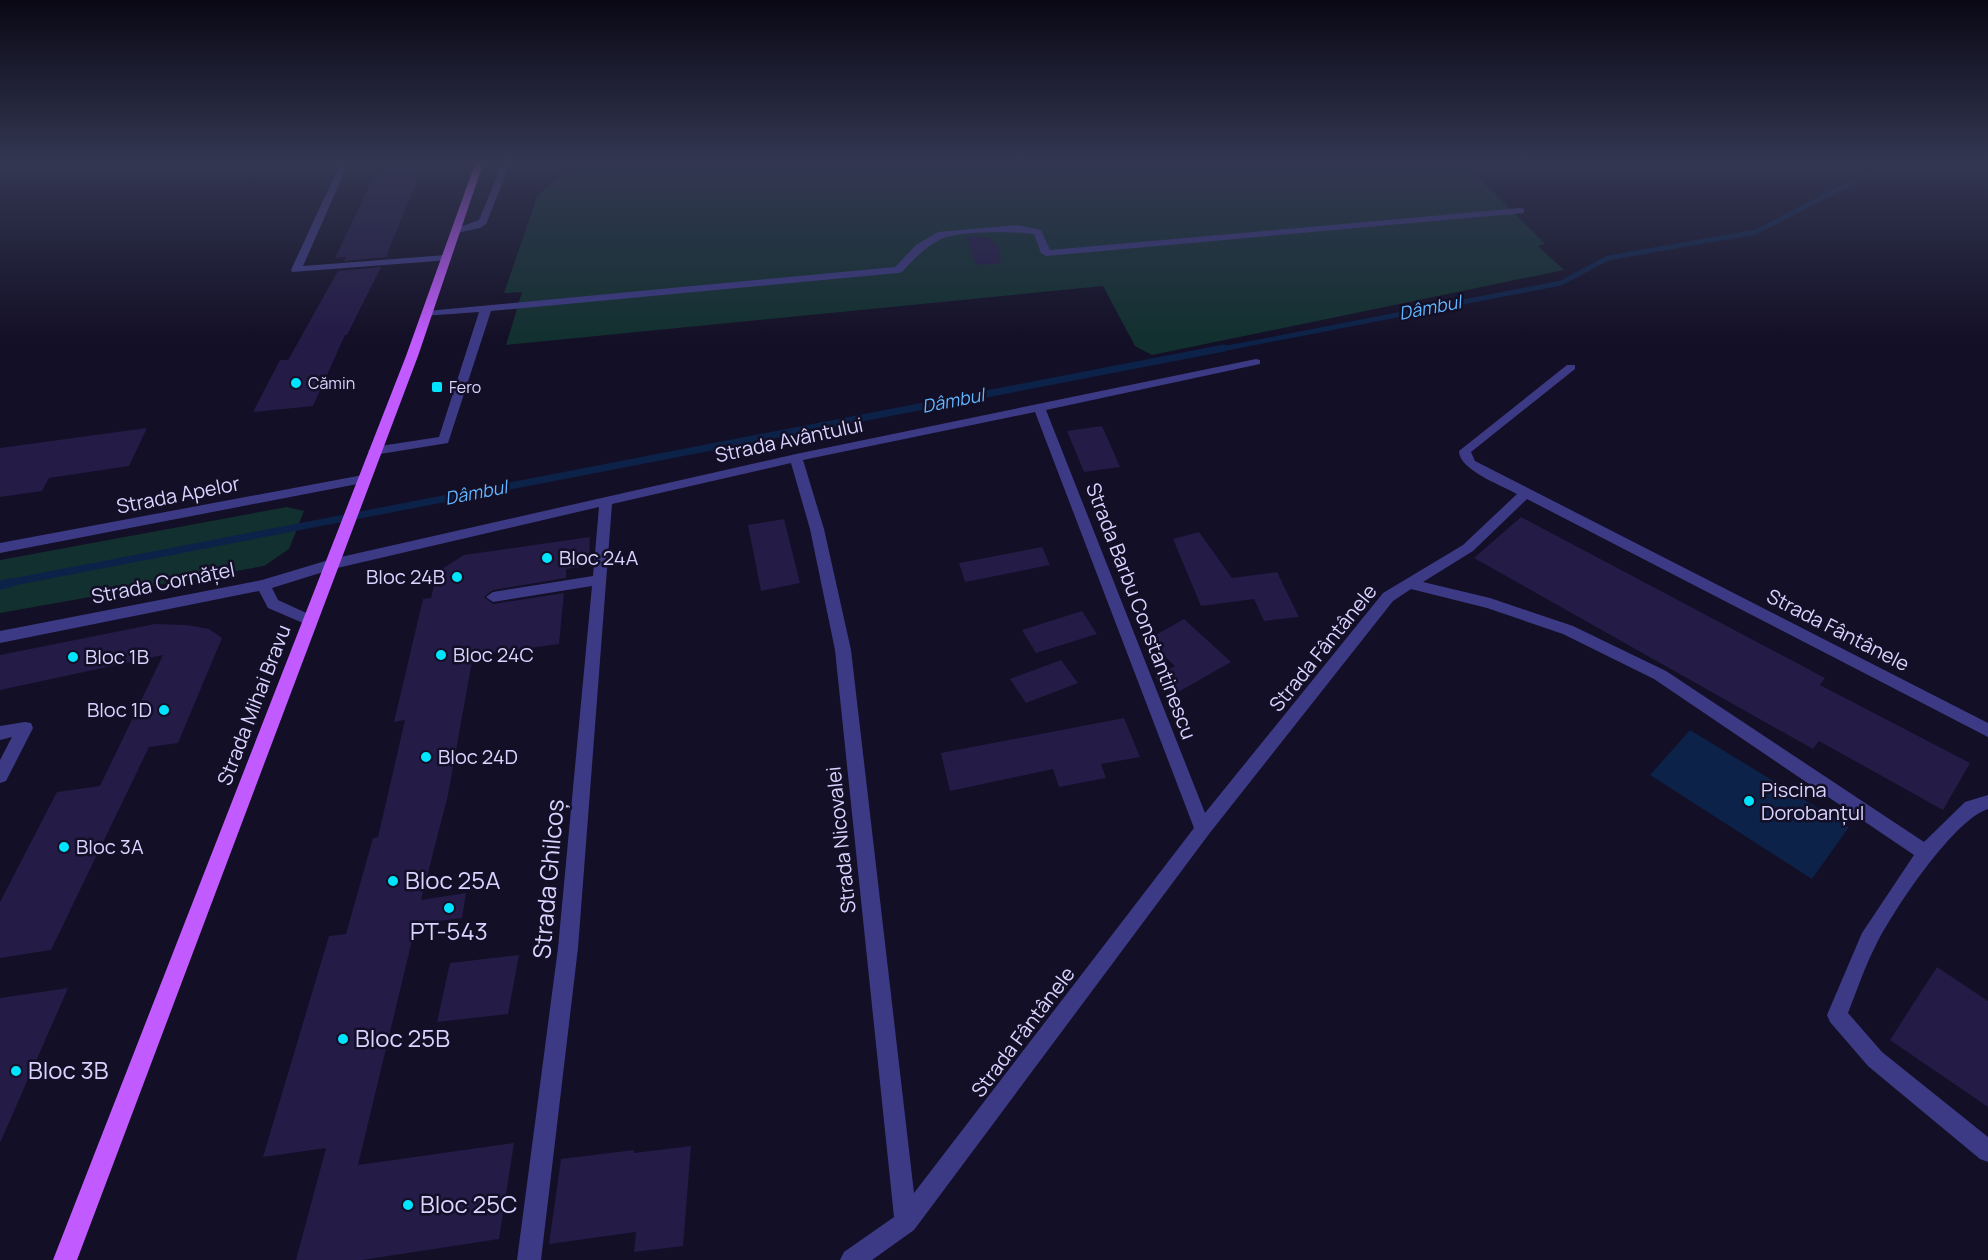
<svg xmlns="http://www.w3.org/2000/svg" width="1988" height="1260" font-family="Manrope,sans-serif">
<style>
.green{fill:#12302f}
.water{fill:#0c2248}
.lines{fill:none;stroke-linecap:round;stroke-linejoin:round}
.stream-far2{stroke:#0c2248;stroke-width:5}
.stream-far1{stroke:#0c2248;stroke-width:7}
.stream{stroke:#0c2248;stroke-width:9}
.building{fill:#241b47}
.minor{fill:#3d3a85;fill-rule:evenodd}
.major{fill:#c25bff;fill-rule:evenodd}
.poi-dot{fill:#00e5ff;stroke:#130f26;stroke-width:2}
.labels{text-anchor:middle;stroke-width:5;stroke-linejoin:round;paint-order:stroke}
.far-poi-label{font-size:16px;fill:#d9d4ff;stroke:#130f26;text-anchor:start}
.far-water-label{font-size:18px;font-style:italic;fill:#62b6ff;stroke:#130f26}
.street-label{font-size:20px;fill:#d9d4ff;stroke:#130f26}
.poi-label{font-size:20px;fill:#d9d4ff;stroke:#130f26;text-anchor:start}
.near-street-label{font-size:24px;fill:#d9d4ff;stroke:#130f26}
.near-poi-label{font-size:24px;fill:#d9d4ff;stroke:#130f26;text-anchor:start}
</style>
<rect width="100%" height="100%" fill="#130f26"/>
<g class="green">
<polygon points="578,164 1465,164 1545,244 1538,246 1564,270 1152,355 1135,346 1103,286 506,345 522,292 504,293 537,197 561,174"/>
<polygon points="287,507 304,511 289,549 264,566 0,613 0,560"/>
</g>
<polygon class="water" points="1690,730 1849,827 1812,879 1650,775"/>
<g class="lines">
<polyline class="stream-far2" points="1217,350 1561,283 1608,258 1756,232 1887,164"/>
<polyline class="stream-far1" points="3,584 1224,348"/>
<polyline class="stream" points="0,585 10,583"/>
</g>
<g class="building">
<polygon points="380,164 424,164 386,257 344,261 346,257 335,258"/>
<polygon points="966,236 990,238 993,243 998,244 1001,263 976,265"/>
<polygon points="381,267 347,335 345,335 313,406 253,412 280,360 288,360 338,271"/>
<polygon points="1102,426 1120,467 1084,472 1067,431"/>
<polygon points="147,428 129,466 49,478 42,491 0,497 0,448"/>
<polygon points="1521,517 1825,678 1820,685 1970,763 1943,810 1819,741 1813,749 1474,558"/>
<polygon points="784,519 800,583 761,591 748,525"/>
<polygon points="1199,532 1232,578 1277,572 1299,617 1264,621 1254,599 1201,606 1173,539"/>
<polygon points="590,537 589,566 566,569 566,578 493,590 484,597 493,604 564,593 559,644 473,656 448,795 421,900 466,893 462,918 416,924 358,1165 514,1143 499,1239 362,1260 296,1260 326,1148 263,1157 329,936 346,934 373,838 378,837 405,720 394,722 423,599 431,598 437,572 464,555"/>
<polygon points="1042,547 1050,565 965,582 959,563"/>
<polygon points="1082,611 1097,634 1036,653 1022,630"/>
<polygon points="1184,619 1231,662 1173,695 1155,677 1175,666 1147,640"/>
<polygon points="155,624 187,625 209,629 222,638 178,743 149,747 51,950 0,958 0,902 57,792 100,786 163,655 0,690 0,655"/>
<polygon points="1061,660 1078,683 1026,703 1010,679"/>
<polygon points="1124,718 1140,757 1101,764 1106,778 1059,787 1053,769 950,791 941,753"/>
<polygon points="519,955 508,1014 437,1022 450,963"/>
<polygon points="1937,967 1988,1001 1988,1107 1890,1040"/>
<polygon points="68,988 0,1143 0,998"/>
<polygon points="691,1146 683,1246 634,1252 636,1232 549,1244 561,1159 634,1150 634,1153"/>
</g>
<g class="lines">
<g class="minor">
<polygon points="340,164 348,164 303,266 446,255 451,258 450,260 292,272 291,270"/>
<polygon points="502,164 510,164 486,224 480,228 452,234 452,230 479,220"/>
<path d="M1521 208 1524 209V213L1046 256 1041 253 1034 234C1017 231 955 231 941 239 925 247 914 259 902 272L898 273 491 311 448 443 374 455 368 451 374 447 439 437 479 312 423 316 422 314 427 311 895 267 916 245 938 232 1017 225 1041 230 1050 250Z"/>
<path d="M1256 359 1260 360V364L1046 410 1205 813 1383 593 1463 545 1517 494C1501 485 1459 470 1459 451L1567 365H1575V369L1471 452 1475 461 1988 723V737L1527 499 1473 551 1423 582 1490 598 1573 626 1666 671 1924 842 1965 802 1988 795V809C1953 820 1893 911 1876 945 1865 966 1857 990 1848 1013L1882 1052 1988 1137V1162L1980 1159 1868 1066 1830 1022 1827 1015 1862 933 1914 855 1654 679 1563 634 1487 608 1411 589 1393 601 1209 834 914 1230 872 1260H840L844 1252 894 1217 835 650 810 529 791 463 612 504 578 948 541 1260H517L558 948 592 586 493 602 486 597 493 592 593 576 599 507 333 569 272 588 278 600 315 617 317 621 315 625 310 626 268 608 259 591 0 643V631L262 580 332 559 796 454ZM1035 412 1194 828 914 1193 851 650 824 529 803 460Z"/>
<polygon points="363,475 370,479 368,482 0,553 0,543"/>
<polygon points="25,722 31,723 33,728 6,781 0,783 0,760 12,737 0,740 0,726"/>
</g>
<polygon class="major" points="475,164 483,164 418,356 77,1260 53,1260 406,356"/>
</g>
<linearGradient id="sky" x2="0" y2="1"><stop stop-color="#0a0815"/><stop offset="0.48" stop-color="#333752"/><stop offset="1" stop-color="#333752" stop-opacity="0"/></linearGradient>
<rect width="1988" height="340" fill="url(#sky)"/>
<g class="poi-dot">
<circle cx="296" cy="383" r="6"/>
<rect x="431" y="381" width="12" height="12" rx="3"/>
<circle cx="547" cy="558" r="6"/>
<circle cx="457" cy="577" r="6"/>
<circle cx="441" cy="655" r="6"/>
<circle cx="73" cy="657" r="6"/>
<circle cx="164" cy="710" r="6"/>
<circle cx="426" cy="757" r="6"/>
<circle cx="1749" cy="801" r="6"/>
<circle cx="64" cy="847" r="6"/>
<circle cx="393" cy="881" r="6"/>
<circle cx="449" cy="908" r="6"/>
<circle cx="343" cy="1039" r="6"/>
<circle cx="16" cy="1071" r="6"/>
<circle cx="408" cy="1205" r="6"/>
</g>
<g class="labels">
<g class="far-poi-label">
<text x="308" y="389">Cămin</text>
<text x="449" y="393">Fero</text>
</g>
<g class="far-water-label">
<text transform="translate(1430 308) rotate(-11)" y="6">Dâmbul</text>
<text transform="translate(953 401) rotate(-11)" y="6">Dâmbul</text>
<text transform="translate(476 493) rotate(-11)" y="6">Dâmbul</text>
</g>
<g class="street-label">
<text transform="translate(789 440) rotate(-12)" y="7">Strada Avântului</text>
<text transform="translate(178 495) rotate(-11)" y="7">Strada Apelor</text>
<text transform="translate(163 583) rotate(-11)" y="7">Strada Cornățel</text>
<text transform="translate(1141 611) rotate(69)" y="7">Strada Barbu Constantinescu</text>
<text transform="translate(1838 630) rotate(27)" y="7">Strada Fântânele</text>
<text transform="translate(1323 648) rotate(-51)" y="7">Strada Fântânele</text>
<text transform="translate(254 705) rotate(-69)" y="7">Strada Mihai Bravu</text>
<text transform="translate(841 840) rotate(-96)" y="7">Strada Nicovalei</text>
<text transform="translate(1023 1032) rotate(-53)" y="7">Strada Fântânele</text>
</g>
<g class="poi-label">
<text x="559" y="565">Bloc 24A</text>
<text x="445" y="584" text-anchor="end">Bloc 24B</text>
<text x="453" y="662">Bloc 24C</text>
<text x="85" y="664">Bloc 1B</text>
<text x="152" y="717" text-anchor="end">Bloc 1D</text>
<text x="438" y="764">Bloc 24D</text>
<text x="1761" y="797">Piscina<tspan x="1761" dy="23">Dorobanțul</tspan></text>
<text x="76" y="854">Bloc 3A</text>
</g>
<g class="near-street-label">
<text transform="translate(549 879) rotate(-85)" y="8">Strada Ghilcoș</text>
</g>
<g class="near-poi-label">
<text x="405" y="889">Bloc 25A</text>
<text x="449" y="940" text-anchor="middle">PT-543</text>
<text x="355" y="1047">Bloc 25B</text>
<text x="28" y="1079">Bloc 3B</text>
<text x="420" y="1213">Bloc 25C</text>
</g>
</g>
</svg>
